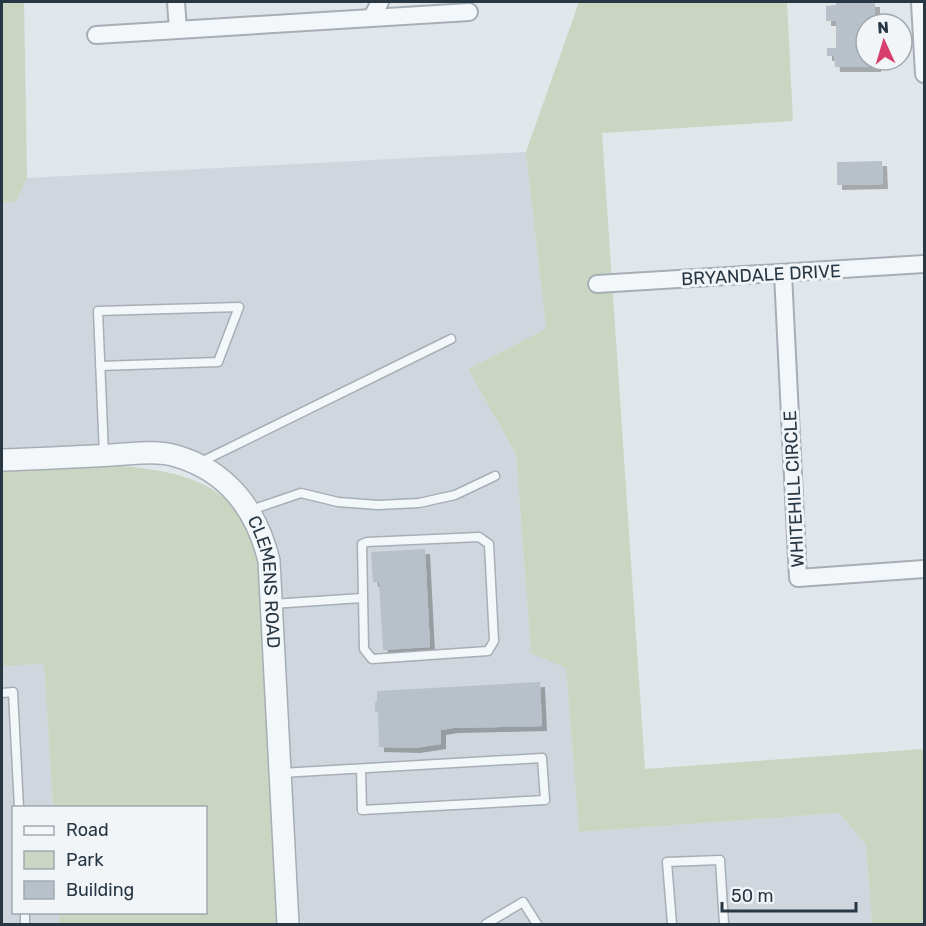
<svg xmlns="http://www.w3.org/2000/svg" width="926" height="926" font-family="Rubik,sans-serif">
<style>
.built{fill:#cfd6dd}
.green{fill:#cad5c2}
.building{fill:#b8c1c9;filter:url(#shadow)}
.lines{fill:none;stroke-linecap:round;stroke-linejoin:round}
.service-casing{stroke:#a6aeb6;stroke-width:11}
.minor-casing{stroke:#a6aeb6;stroke-width:20}
.tertiary-casing{stroke:#a6aeb6;stroke-width:24}
.service{stroke:#f4f7f9;stroke-width:8}
.minor{stroke:#f4f7f9;stroke-width:16}
.tertiary{stroke:#f4f7f9;stroke-width:21}
.labels{text-anchor:middle;stroke-width:6;stroke-linejoin:round;paint-order:stroke}
.street-label{font-size:18px;fill:#283744;stroke:#f1f5f8}
</style>
<defs>
<filter id="shadow"><feDropShadow dx="5" dy="5" stdDeviation="0" flood-color="#0004"/></filter>
</defs>
<rect width="100%" height="100%" fill="#e1e6eb"/>
<g class="built">
<polygon points="526,152 546,329 468,369 516,454 531,653 566,667 579,832 839,813 866,845 872,924 295,924 264,521 181,450 2,455 2,203 16,202 27,178"/>
<polygon points="44,664 53,807 14,808 14,912 59,913 59,924 2,924 2,666"/>
</g>
<g class="green">
<polygon points="2,2 24,2 27,178 16,202 2,203"/>
<polygon points="579,2 787,2 793,121 602,133 645,769 924,749 924,924 872,924 866,845 839,813 579,832 566,668 531,653 516,454 468,369 546,329 526,152"/>
<path d="M112 465C165 470 217 475 247 525 254 536 256 552 260 565L279 924H59V913L206 912V808L53 807 44 664 2 666V471Z"/>
</g>
<g class="building">
<polygon points="836,2 875,2 875,24 866,24 866,60 876,60 876,67 835,67 834,56 827,56 827,48 836,48 836,21 826,21 826,6 836,5"/>
<polygon points="882,161 883,184 837,185 837,162"/>
<polygon points="425,549 430,647 383,650 379,582 373,582 371,552"/>
<polygon points="540,682 542,726 453,728 441,730 441,744 415,748 379,747 378,713 375,711 375,703 377,701 377,691"/>
</g>
<g class="lines">
<g class="service-casing">
<g id="service">
<path d="M100 366 218 362 239 307 98 311C100 359 102 407 104 455"/>
<polyline points="199,463 451,339"/>
<polyline points="251,510 301,493 338,502 378,505 419,503 455,495 495,476"/>
<polygon points="479,537 489,544 494,641 488,651 372,659 364,649 362,544 367,542"/>
<polyline points="272,604 362,598"/>
<polyline points="2,693 13,692 19,808"/>
<polyline points="281,773 542,758 545,800 362,810 361,769"/>
<polyline points="25,912 25,924"/>
<polyline points="486,924 523,902 537,924"/>
<polyline points="672,924 667,862 720,860 724,924"/>
</g>
</g>
<g class="minor-casing">
<g id="minor">
<polyline points="176,2 178,30"/>
<polyline points="920,2 924,74"/>
<polyline points="372,17 380,2"/>
<polyline points="96,35 469,12"/>
<polyline points="783,274 798,578 924,569"/>
<polyline points="597,284 924,264"/>
</g>
</g>
<g class="tertiary-casing">
<g id="tertiary">
<path id="s1" d="M2 460C38 459 75 457 112 455 132 454 157 450 176 456 228 471 257 511 269 561L288 924"/>
</g>
</g>
<use href="#service" class="service"/>
<use href="#minor" class="minor"/>
<use href="#tertiary" class="tertiary"/>
</g>
<g class="labels">
<g class="street-label">
<text transform="translate(761 275) rotate(-3)" y="6">BRYANDALE DRIVE</text>
<text transform="translate(794 489) rotate(-93)" y="6">WHITEHILL CIRCLE</text>
<text dy="6" stroke="none"><textPath href="#s1" startOffset="342">CLEMENS ROAD</textPath></text>
</g>
</g>
<rect width="926" height="926" fill="none" stroke="#283744" stroke-width="6"/>
<rect x="12" y="806" width="195" height="108" fill="#f1f5f8" stroke="#a1a9b0" stroke-width="1.5"/>
<rect x="24" y="826" width="30" height="9" fill="#f4f7f9" stroke="#a1a9b0" stroke-width="1.5"/>
<text x="66" y="836" font-size="18" fill="#283744">Road</text>
<rect x="24" y="851" width="30" height="18" fill="#cad5c2" stroke="#a1a9b0" stroke-width="1.5"/>
<text x="66" y="866" font-size="18" fill="#283744">Park</text>
<rect x="24" y="881" width="30" height="18" fill="#b8c1c9" stroke="#a1a9b0" stroke-width="1.5"/>
<text x="66" y="896" font-size="18" fill="#283744">Building</text>
<g transform="translate(884 42) rotate(356)"><circle r="28" fill="#f1f5f8" stroke="#a1a9b0" stroke-width="1.5"/>
<path d="M0-4.5L10 22L0 15L-10 22Z" fill="#d83e6d"/>
<text y="-9" font-size="16" font-weight="bold" text-anchor="middle" fill="#283744">N</text>
</g>
<path d="M722 902v9h134v-9" fill="none" stroke="#283744" stroke-width="3"/>
<text x="731" y="902" font-size="18" fill="#283744" stroke="#f1f5f8" stroke-width="4.5" paint-order="stroke">50 m</text>
</svg>
